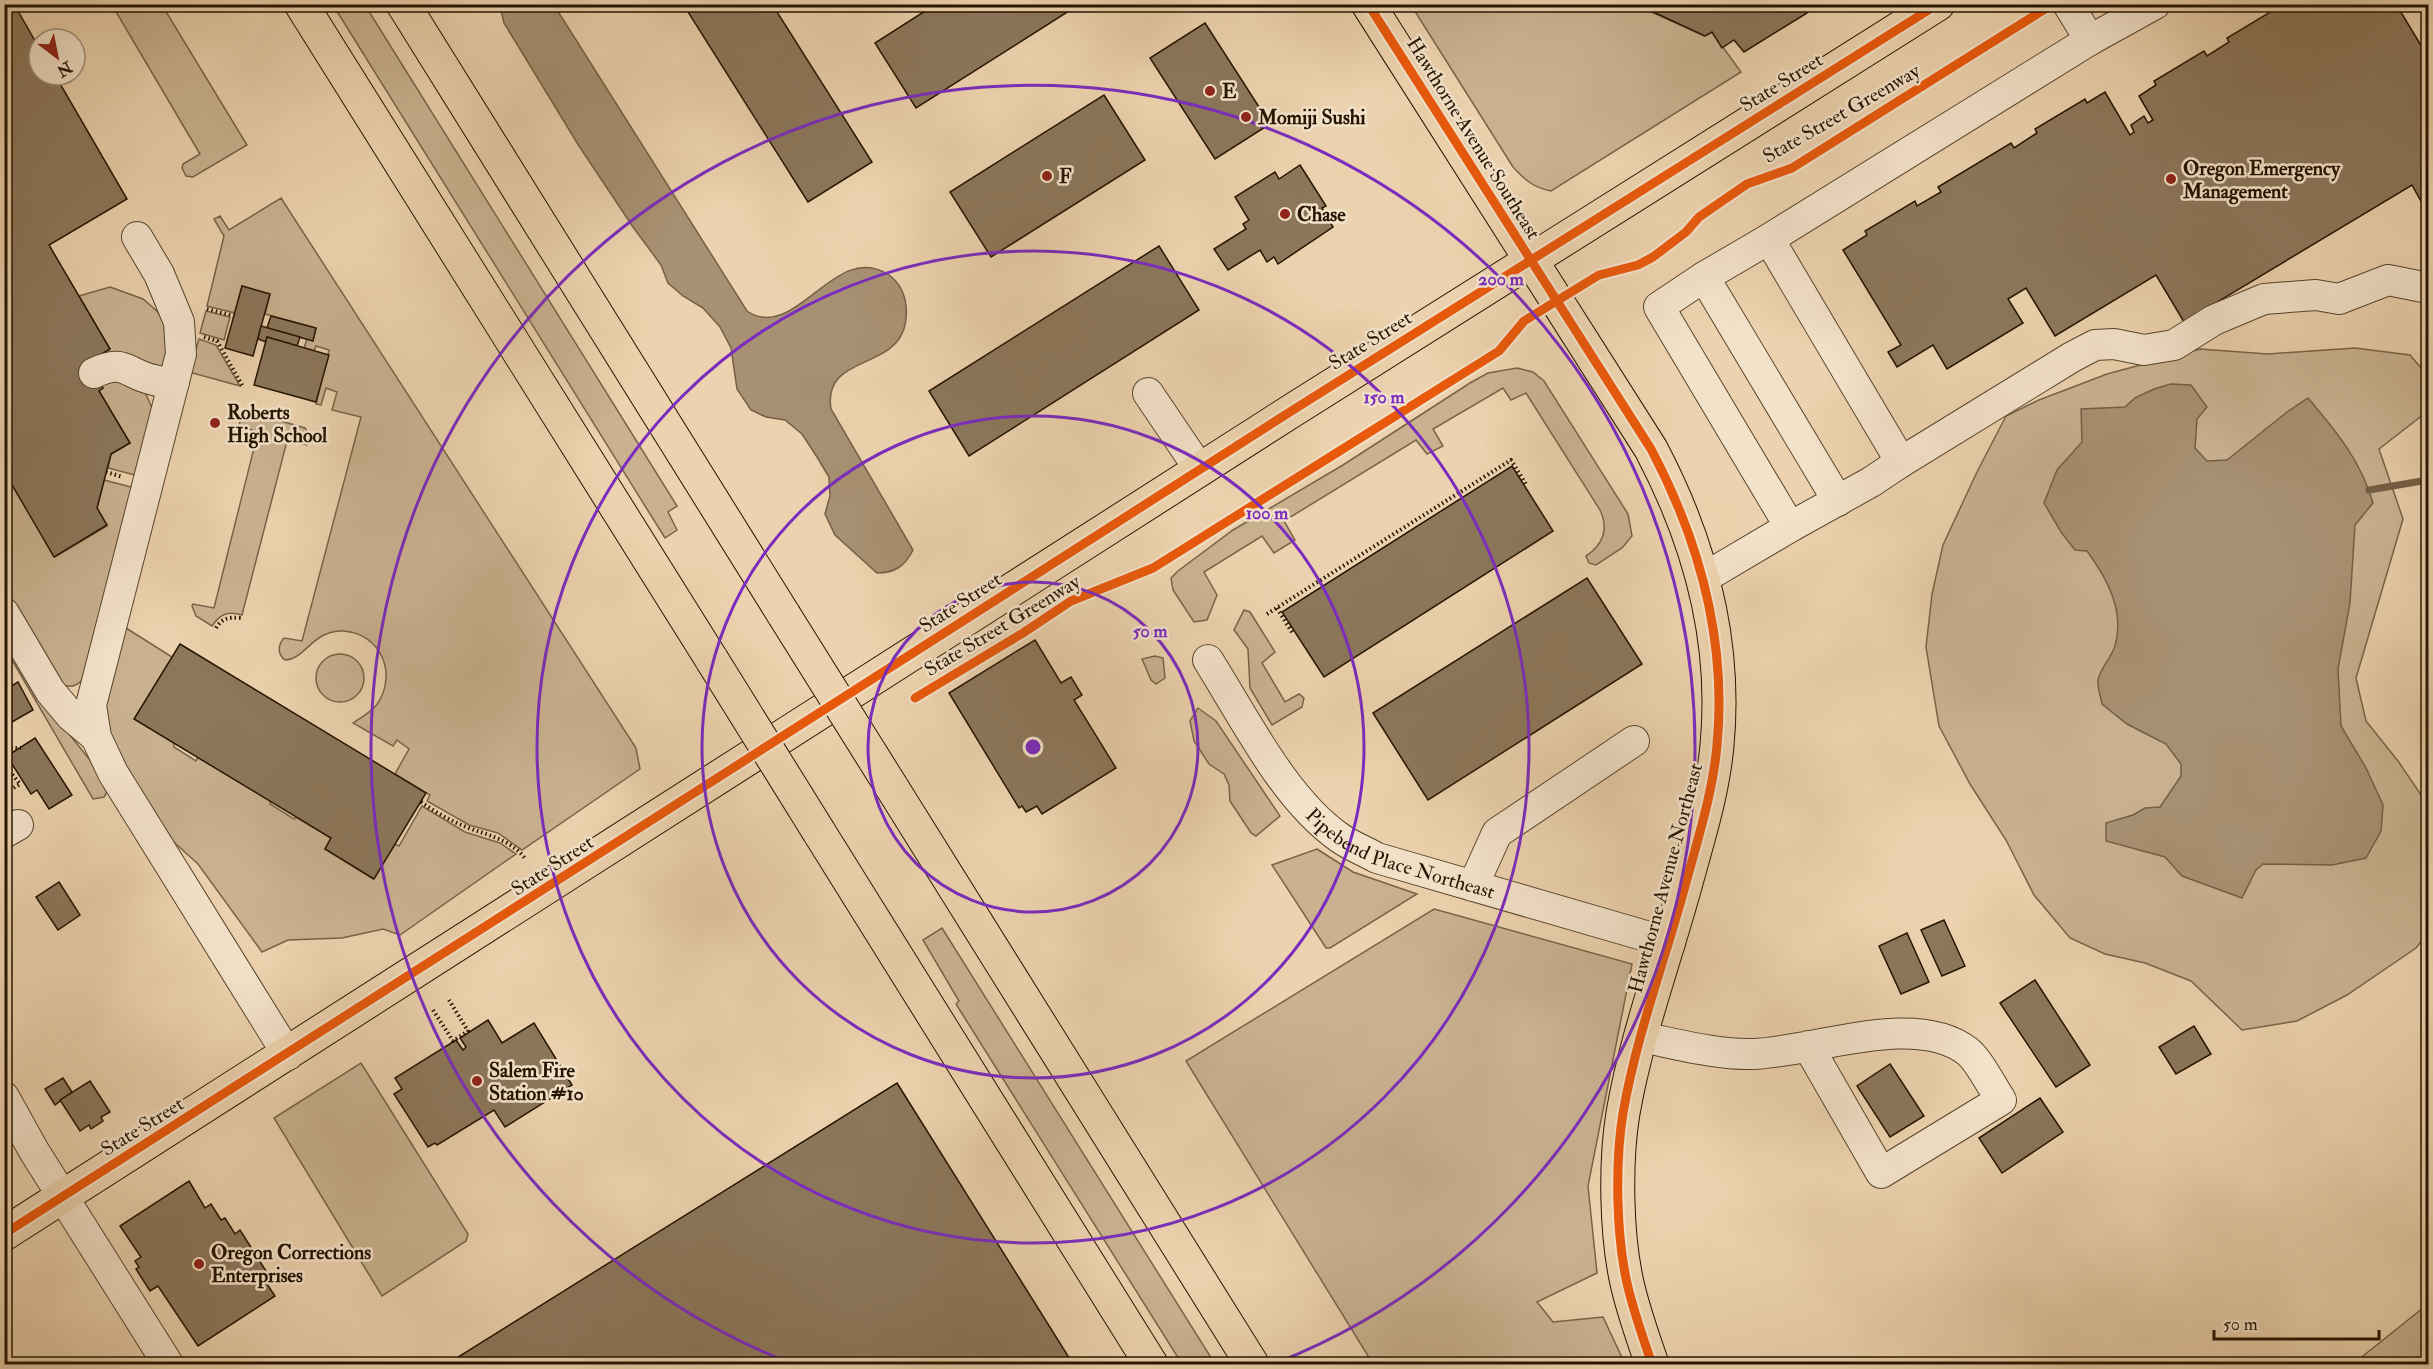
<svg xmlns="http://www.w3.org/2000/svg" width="2433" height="1369" font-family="'IM FELL Double Pica',serif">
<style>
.green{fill:#cab291;stroke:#786349;stroke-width:1.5}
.water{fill:#a89173;stroke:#745f45;stroke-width:1.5}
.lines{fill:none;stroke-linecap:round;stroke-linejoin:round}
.stream{stroke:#745f45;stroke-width:7}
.building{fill:#8c775b;stroke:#251401;stroke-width:1.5}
.minor-casing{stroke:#57442c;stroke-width:32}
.major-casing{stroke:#251401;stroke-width:35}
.highway-casing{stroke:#251401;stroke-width:35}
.path{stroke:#251401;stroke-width:4;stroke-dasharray:1.5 3;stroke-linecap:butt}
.minor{stroke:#f3e2ca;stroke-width:30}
.major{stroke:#ecd2ae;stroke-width:33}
.highway{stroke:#ecd2ae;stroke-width:33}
.highway-bridge-casing{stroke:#251401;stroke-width:35;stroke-linecap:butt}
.highway-bridge{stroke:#ecd2ae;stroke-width:33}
.cycleway-casing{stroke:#f3e2ca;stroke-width:13}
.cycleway{stroke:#e8590c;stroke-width:9}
.ring{fill:none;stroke:#7b2cbf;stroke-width:3}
.poi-dot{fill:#8f2418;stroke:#f3e2ca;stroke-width:2}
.labels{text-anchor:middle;stroke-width:5;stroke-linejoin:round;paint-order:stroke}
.street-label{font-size:20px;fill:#251401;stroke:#f3e2ca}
.poi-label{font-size:20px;font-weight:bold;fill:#251401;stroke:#f3e2ca;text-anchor:start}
.centre{fill:#7b2cbf;stroke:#f3e2ca;stroke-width:3}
.ring-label{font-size:18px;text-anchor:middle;font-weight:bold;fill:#7b2cbf;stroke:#f3e2ca;stroke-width:5;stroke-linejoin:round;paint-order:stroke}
</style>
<rect width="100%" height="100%" fill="#ecd2ae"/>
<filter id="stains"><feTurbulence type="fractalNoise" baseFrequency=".00333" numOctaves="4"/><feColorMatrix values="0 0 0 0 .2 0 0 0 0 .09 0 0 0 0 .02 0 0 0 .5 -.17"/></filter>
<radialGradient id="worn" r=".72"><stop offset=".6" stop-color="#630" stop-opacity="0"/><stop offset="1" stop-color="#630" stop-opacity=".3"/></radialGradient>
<g class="green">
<polygon points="112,5 162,5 247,145 193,177 186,176 182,168 183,164 200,154"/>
<polygon points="333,5 365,5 677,506 668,512 677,530 665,538"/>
<path d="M1411 5H1636L1704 36 1712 32 1741 72 1551 191C1534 188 1525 180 1513 167Z"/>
<path d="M281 198 636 748 640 769 522 850 498 833 469 825 427 801 430 795 395 774 409 749 397 740 393 746 353 723C362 717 372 712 378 703 397 673 381 634 344 631 313 629 305 660 285 660 278 655 277 646 284 638L302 641 361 417 332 410 337 392 326 388 321 405 316 404 329 350 316 346 314 351 304 348 307 339 313 340 316 328 265 314 270 294 242 286 235 313 207 306 224 236 214 219 220 216 229 230Z"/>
<polygon points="110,287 143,299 158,312 163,321 169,343 163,368 88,362 110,349 79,296"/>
<polygon points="206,311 230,317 224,340 200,333"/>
<polygon points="199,339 216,345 240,386 189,372"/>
<polygon points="2355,348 2410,355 2428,376 2428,411 2379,449 2403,519 2356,678 2366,721 2398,761 2428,805 2428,933 2416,948 2347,995 2297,1021 2242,1030 2191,981 2145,963 2105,954 2070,938 2034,895 2006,840 1970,784 1939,726 1926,647 1932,594 1943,545 1977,472 2006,416 2039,400 2107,374 2200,349 2268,354"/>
<path d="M1517 368 1533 372 1544 381 1628 514 1632 536 1622 548 1596 565 1589 563 1586 556C1603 545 1609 529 1600 510L1526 393 1511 400 1503 388 1433 429 1443 446 1427 454 1416 440 1284 521 1295 540 1274 553 1262 536 1204 572 1217 595 1207 620 1194 622 1173 590 1171 578 1178 571 1233 530 1343 465 1470 383 1488 373Z"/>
<polygon points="108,376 145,392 152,408 139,476 108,468 111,454 130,443 99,391 98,380"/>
<path d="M250 412 305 428 310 438 307 445 287 441 242 615C228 611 220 614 212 626L196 616 192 606 193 604 214 608 258 432 239 426 241 417Z"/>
<path d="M4 471 55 557 107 526 97 508 104 480 135 488 84 678C74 690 66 687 54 681L5 597Z"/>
<polygon points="1244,610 1250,612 1275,652 1262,663 1285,702 1299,694 1304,698 1302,707 1272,725 1250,688 1248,649 1234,630"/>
<polygon points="4,625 61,724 94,765 107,792 104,797 93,799 5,648"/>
<polygon points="126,628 172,657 174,747 196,761 198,757 271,801 270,804 294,819 296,817 331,838 325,849 373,879 395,844 399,846 422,806 465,832 500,843 516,854 400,935 383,929 342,938 288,940 262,952 198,864 166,835 113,746 106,718 106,702"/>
<circle cx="340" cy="678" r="24"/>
<polygon points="1155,656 1163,658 1165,678 1156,684 1151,680 1142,659"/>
<polygon points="1198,708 1216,721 1280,816 1256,836 1251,833 1230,801 1229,785 1224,774 1209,764 1194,741 1190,721"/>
<polygon points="1317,849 1353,872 1417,894 1330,948 1326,948 1272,865"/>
<polygon points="1434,909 1632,964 1588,1186 1597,1273 1537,1302 1553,1322 1603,1317 1625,1364 1373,1364 1186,1061"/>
<polygon points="942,928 1215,1364 1182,1364 956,1004 959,1001 923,940"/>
<polygon points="361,1063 468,1234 466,1241 382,1296 274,1118"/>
<polygon points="2428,1304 2428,1364 2353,1364"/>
</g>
<g class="water">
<path d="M504 5H554L747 311C796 344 835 239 889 275 899 282 905 294 906 306 913 376 821 348 831 409L913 550C905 566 895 573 877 573L835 535 825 514 830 496 829 477 817 457 802 434 785 420 766 417 751 410 737 389 731 348 720 327 703 308 683 296 668 283 661 265 633 227 579 146 504 23 501 11Z"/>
<path d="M2171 384 2191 385 2207 407 2197 419 2195 448 2207 461 2227 460 2287 412 2308 398C2336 431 2361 461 2373 503L2355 525 2350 603 2338 669 2341 726 2366 768 2383 805 2381 831 2366 858 2332 865 2263 864 2256 870 2242 898 2182 876 2165 857 2106 841V823L2133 815 2145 808 2160 807 2181 776V764L2166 744 2127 724 2102 704C2101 697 2097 687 2098 680 2100 669 2111 658 2115 646 2125 611 2107 578 2087 551L2075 550 2061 532 2044 503 2057 470 2082 442 2081 409 2125 407 2135 398 2154 389Z"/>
</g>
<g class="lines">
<polyline class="stream" points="2369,490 2428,480"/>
</g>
<g class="building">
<polygon points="4,4 14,4 39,48 39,75 55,75 127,199 49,245 110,349 88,362 103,388 99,391 130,443 111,454 97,508 107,525 54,557 4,471"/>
<polygon points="683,4 772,4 872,162 808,202"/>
<polygon points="936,4 1065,4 1069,11 916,108 875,43"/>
<polygon points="1636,4 1804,4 1807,10 1807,13 1744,52 1734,40 1722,48 1712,32 1705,36"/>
<polygon points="2292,4 2396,4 2428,57 2428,214 2412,185 2184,322 2156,275 2055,336 2026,288 2008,299 2023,323 1947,369 1933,345 1897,367 1888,352 1901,345 1843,250 1867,235 1865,231 1915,201 1917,206 1941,192 1938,187 2011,143 2014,148 2037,133 2035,129 2085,99 2087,103 2105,92 2130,135 2134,132 2131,125 2144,116 2148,123 2153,120 2139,96 2156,85 2154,81 2204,51 2207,56 2229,42 2227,38 2277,8 2280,12"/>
<polygon points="1205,23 1270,124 1215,159 1150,58"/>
<polygon points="1104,95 1145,160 991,257 950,192"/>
<polygon points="1300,165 1326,206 1322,208 1333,227 1278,264 1274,257 1267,262 1260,250 1228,270 1214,249 1246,229 1243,224 1249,220 1235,197 1275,172 1279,179"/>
<polygon points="1159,246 1199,310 969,456 929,391"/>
<polygon points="242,286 270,294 253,356 225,348"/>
<polygon points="271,316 316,328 313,341 267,328"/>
<polygon points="261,326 300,337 297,346 267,337 266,342 258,339"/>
<polygon points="267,337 329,355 316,402 254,385"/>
<polygon points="1512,466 1553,531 1324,677 1282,612"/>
<polygon points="1587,578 1642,664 1428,800 1373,713"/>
<polygon points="1035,640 1061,683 1071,677 1082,695 1074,700 1116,768 1042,814 1037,806 1026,812 1022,806 1019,808 949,693"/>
<polygon points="180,644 426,793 374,879 325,849 331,838 134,719"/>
<polygon points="18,682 33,710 12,722 4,709 4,690"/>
<polygon points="35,738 72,795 49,809 37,790 31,794 7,756"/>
<polygon points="59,882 80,915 58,930 36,897"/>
<polygon points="1944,920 1965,966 1942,976 1921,930"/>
<polygon points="1907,933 1929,982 1901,994 1879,946"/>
<polygon points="2035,980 2090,1065 2056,1087 2000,1003"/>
<polygon points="488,1020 502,1043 534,1023 572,1085 505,1127 494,1110 437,1145 435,1143 428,1147 394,1094 402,1089 395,1078 456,1040 463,1050 466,1047 460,1038"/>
<polygon points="2194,1026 2211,1054 2176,1074 2159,1047"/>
<polygon points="1890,1064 1924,1116 1890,1137 1857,1086"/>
<polygon points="63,1078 72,1092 55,1105 45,1089"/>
<polygon points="90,1081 110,1112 101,1117 103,1121 91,1129 89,1125 80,1131 60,1100"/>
<polygon points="897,1083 1073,1364 447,1364"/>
<polygon points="2040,1098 2063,1132 2002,1173 1979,1138"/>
<polygon points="189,1181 205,1208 211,1204 221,1220 225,1218 235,1234 240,1230 266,1271 261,1275 275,1296 198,1346 158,1286 150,1291 136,1269 139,1267 135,1261 141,1257 120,1226"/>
</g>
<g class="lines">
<g class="minor-casing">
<g id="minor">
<polyline points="2068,4 2090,40 2155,4"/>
<polyline points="137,237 159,274 179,322 181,354 91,705 96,737 113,773 288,1055"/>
<polyline points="1769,239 1901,462 1871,482 1790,527"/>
<polyline points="1704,277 1838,501"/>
<path d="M94 373C125 358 126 374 154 380 160 382 167 382 174 382"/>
<polyline points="1148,393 1200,470"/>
<polyline points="1901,462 2072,357 2095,345 2114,344 2144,350 2174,345 2214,320 2264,299 2316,295 2339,299 2388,280 2428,288"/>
<polyline points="1702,579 1790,527 1659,307 1704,277 1769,239 2090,40"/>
<polyline points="4,613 50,691 71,716 96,737"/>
<path id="s1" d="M1208 660C1244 717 1284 799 1340 838 1351 846 1365 851 1377 858L1670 943"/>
<polyline points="4,833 18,825"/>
<polyline points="1473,886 1497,833 1634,741"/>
<path d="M1641 1037C1677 1044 1717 1055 1753 1054 1814 1052 1914 1011 1967 1051 1979 1060 1992 1087 2001 1100L1881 1173 1808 1046"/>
<polyline points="4,1097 34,1151 168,1364"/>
</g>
</g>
<g class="major-casing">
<g id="major">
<path d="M1368 4 1651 449C1699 540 1727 640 1717 745 1713 791 1699 835 1687 879 1666 957 1637 1033 1623 1113 1615 1162 1616 1234 1627 1283 1633 1310 1643 1338 1652 1364"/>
<polyline points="4,1234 1293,410 1938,4"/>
</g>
</g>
<g class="highway-casing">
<g id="highway">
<polyline points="301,4 712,660"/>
<polyline points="403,4 784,615"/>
<polyline points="891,786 1252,1364"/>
<polyline points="819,832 1151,1364"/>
</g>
</g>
<g class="path">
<polyline points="207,309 234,316"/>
<polyline points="204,337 217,341 243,387"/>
<polyline points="106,472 123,477"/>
<polyline points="1277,608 1293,634"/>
<polyline points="1267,614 1511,460 1527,486"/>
<path d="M216 628C222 618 229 617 241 618"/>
<polyline points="4,754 12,748 21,748"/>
<polyline points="4,764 20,784 4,794"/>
<path d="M421 802C431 809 442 816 453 821 477 834 510 836 526 860"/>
<polyline points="433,1010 453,1041 468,1031 449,1000"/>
</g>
<use href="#minor" class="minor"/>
<use href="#major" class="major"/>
<use href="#highway" class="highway"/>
<g class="highway-bridge-casing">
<g id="highway-bridge">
<polyline points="784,615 891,786"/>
<polyline points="712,660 819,832"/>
</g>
</g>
<use href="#highway-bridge" class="highway-bridge"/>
<g class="cycleway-casing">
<g id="cycleway">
<path d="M1368 4 1651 449C1699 540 1727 640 1717 745 1713 791 1699 835 1687 879 1666 957 1637 1033 1623 1113 1615 1162 1616 1234 1627 1283 1633 1310 1643 1338 1652 1364"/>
<polyline points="915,698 1023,633 1071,601 1153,568 1499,351 1524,321 1599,275 1638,265 1653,257 1686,232 1699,217 1747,184 1792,168 2053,4"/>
<polyline points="4,1234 1293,410 1938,4"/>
</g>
</g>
<use href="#cycleway" class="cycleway"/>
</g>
<g class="ring">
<circle cx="1033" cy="747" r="165"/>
<circle cx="1033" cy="747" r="331"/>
<circle cx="1033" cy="747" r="496"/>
<path d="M790 1363A662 662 0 1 1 1276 1363"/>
</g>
<g class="poi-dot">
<circle cx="1210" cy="91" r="6"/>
<circle cx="1246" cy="117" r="6"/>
<circle cx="1047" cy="176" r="6"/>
<circle cx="2171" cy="179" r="6"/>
<circle cx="1285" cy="214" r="6"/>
<circle cx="215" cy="423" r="6"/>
<circle cx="477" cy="1081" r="6"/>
<circle cx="199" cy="1264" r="6"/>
</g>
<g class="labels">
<g class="street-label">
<text transform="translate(1781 82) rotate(-32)" y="7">State Street</text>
<text transform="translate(1841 113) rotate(-30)" y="7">State Street Greenway</text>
<text transform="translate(1474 138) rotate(58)" y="7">Hawthorne Avenue Southeast</text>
<text transform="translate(1370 340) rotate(-32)" y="7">State Street</text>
<text transform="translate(960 602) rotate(-33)" y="7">State Street</text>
<text transform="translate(1002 625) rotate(-31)" y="7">State Street Greenway</text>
<text dy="7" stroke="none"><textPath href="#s1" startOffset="285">Pipebend Place Northeast</textPath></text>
<text transform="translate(552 865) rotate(-33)" y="7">State Street</text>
<text transform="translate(1665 878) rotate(-75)" y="7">Hawthorne Avenue Northeast</text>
<text transform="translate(142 1126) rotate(-32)" y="7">State Street</text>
</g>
<g class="poi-label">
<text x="1222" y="98">E</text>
<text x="1258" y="124">Momiji Sushi</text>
<text x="2183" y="175">Oregon Emergency<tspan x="2183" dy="23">Management</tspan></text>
<text x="1059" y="183">F</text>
<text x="1297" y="221">Chase</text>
<text x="227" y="419">Roberts<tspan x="227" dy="23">High School</tspan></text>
<text x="489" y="1077">Salem Fire<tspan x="489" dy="23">Station #10</tspan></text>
<text x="211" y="1259">Oregon Corrections<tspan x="211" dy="23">Enterprises</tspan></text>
</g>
</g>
<circle cx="1033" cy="747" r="9" class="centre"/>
<g class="ring-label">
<text x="1501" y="285">200 m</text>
<text x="1384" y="403">150 m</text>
<text x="1267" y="519">100 m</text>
<text x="1150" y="637">50 m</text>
</g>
<rect width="2433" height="1369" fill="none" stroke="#ecd2ae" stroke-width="24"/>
<rect x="6" y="6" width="2421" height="1357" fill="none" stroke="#251401" stroke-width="3"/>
<rect x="12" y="12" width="2409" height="1345" fill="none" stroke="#251401" stroke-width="1.5"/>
<g transform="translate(57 57) rotate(148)"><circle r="28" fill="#f3e2ca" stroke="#a1907a" stroke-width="1.5"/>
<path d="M0-4.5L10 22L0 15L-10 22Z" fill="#8f2418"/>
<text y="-9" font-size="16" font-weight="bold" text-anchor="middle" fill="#251401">N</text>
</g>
<path d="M2214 1330v9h165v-9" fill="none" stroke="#251401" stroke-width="3"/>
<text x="2223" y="1330" font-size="18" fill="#251401" stroke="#f3e2ca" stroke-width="4.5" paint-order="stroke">50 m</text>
<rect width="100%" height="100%" filter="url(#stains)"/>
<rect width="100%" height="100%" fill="url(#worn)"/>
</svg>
